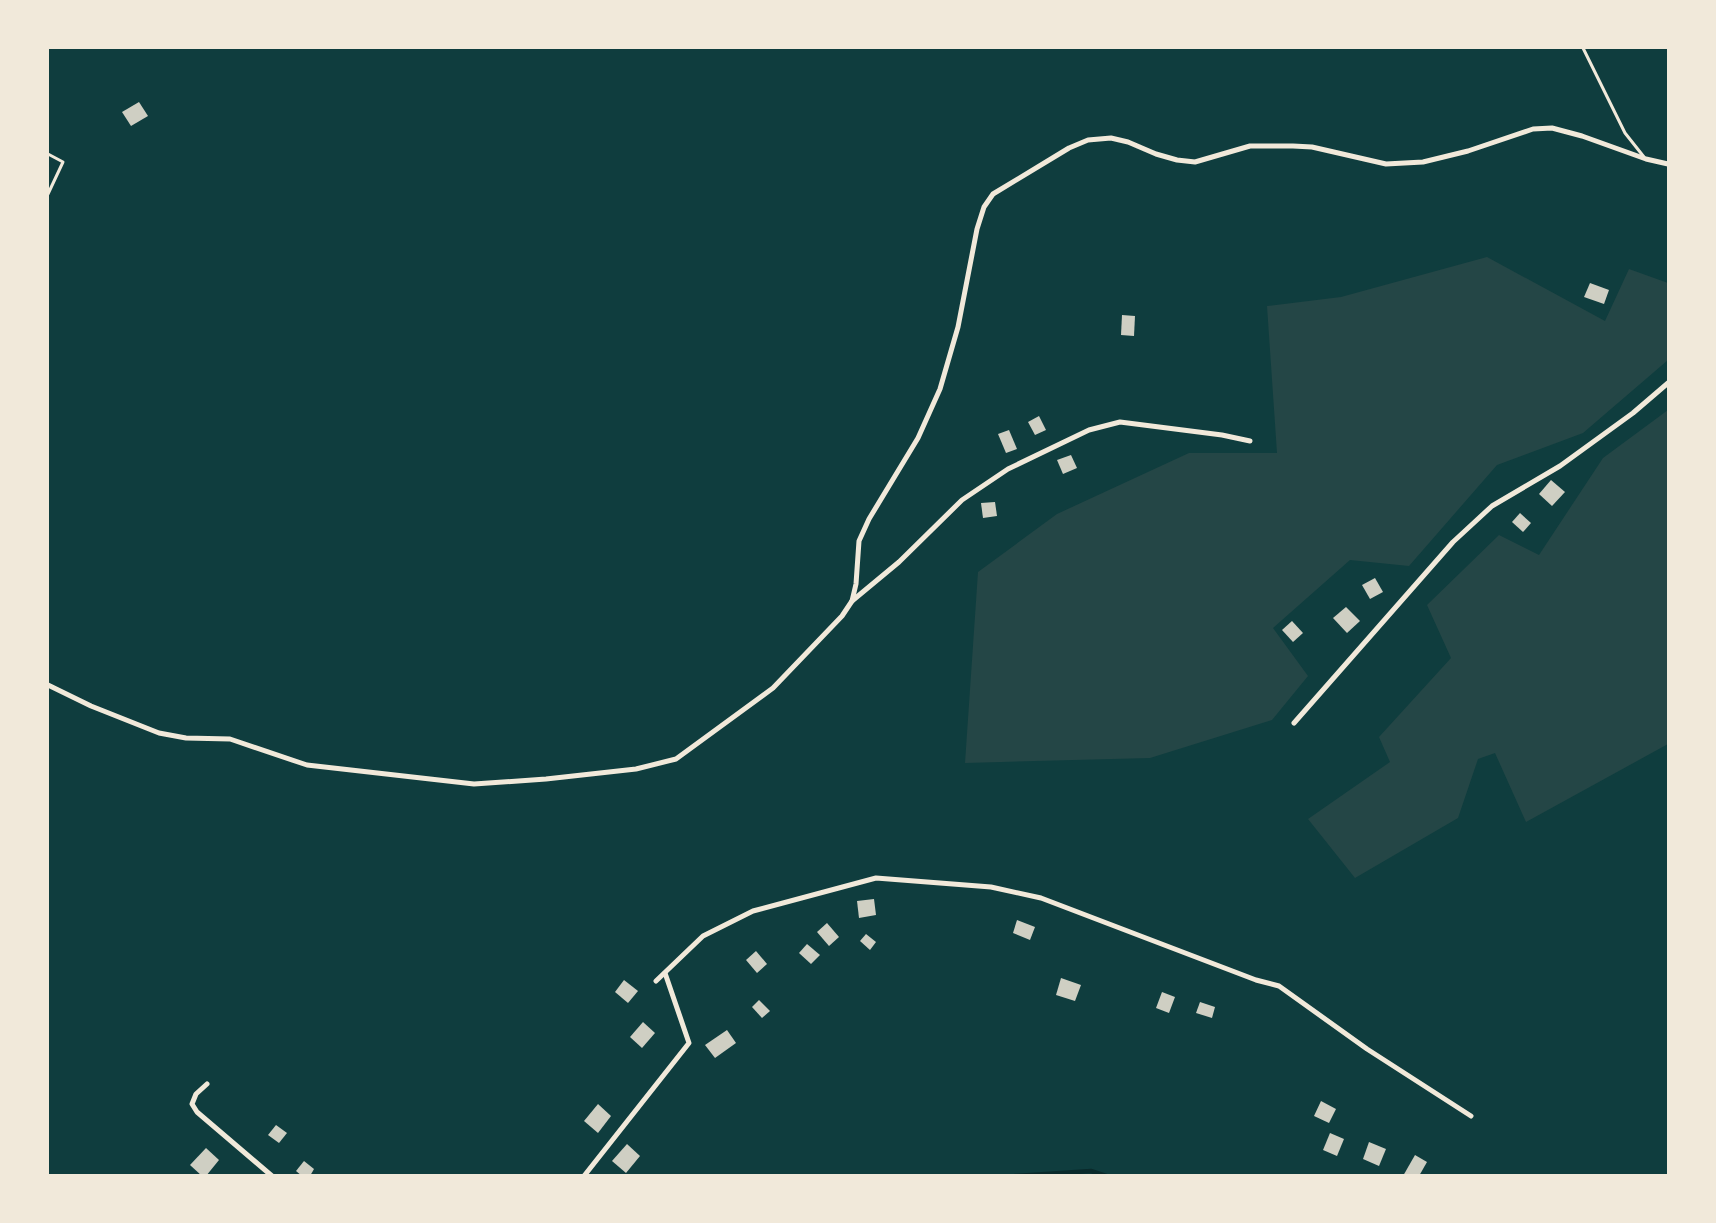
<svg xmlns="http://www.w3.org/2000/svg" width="1716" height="1223" font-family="Ubuntu,sans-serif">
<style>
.green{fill:#244646}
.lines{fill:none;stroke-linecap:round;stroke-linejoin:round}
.stream{stroke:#0a2a2b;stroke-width:4.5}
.building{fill:#cfcfc3}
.service{stroke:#f1e9da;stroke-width:3}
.minor{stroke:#f1e9da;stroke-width:5}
</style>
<rect width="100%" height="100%" fill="#0f3d3e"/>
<g class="green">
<polygon points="1487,257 1605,321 1629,269 1668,283 1668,360 1583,433 1497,465 1409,566 1350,560 1273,628 1308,676 1272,720 1150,758 965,763 978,572 1057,514 1189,453 1277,453 1267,306 1341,297"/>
<polygon points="1668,410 1668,744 1526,822 1495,753 1478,759 1458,818 1355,878 1308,819 1390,762 1379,737 1451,658 1427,605 1499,535 1539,555 1603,458"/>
</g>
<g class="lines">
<polyline class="stream" points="1015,1176 1091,1171 1106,1176"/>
</g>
<g class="building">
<polygon points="139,102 148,116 131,126 122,112"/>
<polygon points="1590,283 1609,290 1604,304 1584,297"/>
<polygon points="1122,315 1135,316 1134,336 1121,335"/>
<polygon points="1039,416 1046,430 1035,435 1028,422"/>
<polygon points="1009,430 1017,449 1006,453 998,434"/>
<polygon points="1071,455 1077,468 1063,474 1057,460"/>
<polygon points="1551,480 1565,492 1552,506 1539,494"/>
<polygon points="995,502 997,516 983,518 981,503"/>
<polygon points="1520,513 1531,523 1523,532 1512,522"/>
<polygon points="1375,578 1383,592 1370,599 1362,585"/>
<polygon points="1346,607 1360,621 1347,633 1333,618"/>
<polygon points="1292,621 1303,633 1293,642 1282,630"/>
<polygon points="874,899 876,915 859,918 857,901"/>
<polygon points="1017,920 1035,927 1030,940 1013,933"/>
<polygon points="827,923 839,937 829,946 817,932"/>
<polygon points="866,934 876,942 870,950 860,941"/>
<polygon points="807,944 820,955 811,964 799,953"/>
<polygon points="756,951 767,964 757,973 746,960"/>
<polygon points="1061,978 1081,985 1075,1001 1056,995"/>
<polygon points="624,980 638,991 628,1003 615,992"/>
<polygon points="1162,992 1175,997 1169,1013 1156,1008"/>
<polygon points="759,1000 770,1011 762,1018 752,1007"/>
<polygon points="1200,1002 1215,1007 1212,1018 1196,1013"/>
<polygon points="643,1022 655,1033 642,1048 630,1037"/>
<polygon points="727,1030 736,1043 715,1058 705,1045"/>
<polygon points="1321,1101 1336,1109 1329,1123 1314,1116"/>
<polygon points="598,1104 611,1116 598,1133 584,1121"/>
<polygon points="276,1125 287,1133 279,1143 268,1135"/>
<polygon points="1330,1133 1344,1139 1337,1156 1323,1150"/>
<polygon points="1369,1142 1386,1149 1379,1166 1363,1159"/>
<polygon points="627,1144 640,1156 626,1173 612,1161"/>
<polygon points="206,1148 219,1160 206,1176 202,1176 190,1165"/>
<polygon points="1415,1155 1427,1162 1419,1176 1403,1176"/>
<polygon points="304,1161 314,1169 310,1176 302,1176 296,1171"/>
</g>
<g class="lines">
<g class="service">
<polyline points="1583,48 1625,133 1644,157"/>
<polyline points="48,154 63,162 48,194"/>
</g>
<g class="minor">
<polyline points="852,601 899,562 962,500 1008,469 1089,430 1120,422 1222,435 1250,441"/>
<polyline points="48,685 91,706 159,733 186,738 230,739 307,765 474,784 546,779 636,769 676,759 773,688 842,616 852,601 856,584 859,541 869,519 918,438 940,389 958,327 977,229 984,207 993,194 1069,148 1088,140 1111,138 1128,142 1156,154 1177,160 1195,162 1250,146 1293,146 1312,147 1386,164 1423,162 1468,151 1533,129 1552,128 1582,136 1646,159 1668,164"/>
<polyline points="1294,723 1453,542 1492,506 1560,466 1633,413 1668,383"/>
<polyline points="656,981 703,936 753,911 876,878 991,887 1041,898 1256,980 1279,986 1367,1049 1471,1116"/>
<polyline points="207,1084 196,1094 192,1104 197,1112 272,1176"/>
<polyline points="584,1176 689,1043 665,973"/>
</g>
</g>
<rect width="1716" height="1223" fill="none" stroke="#f1e9da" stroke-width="98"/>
</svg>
